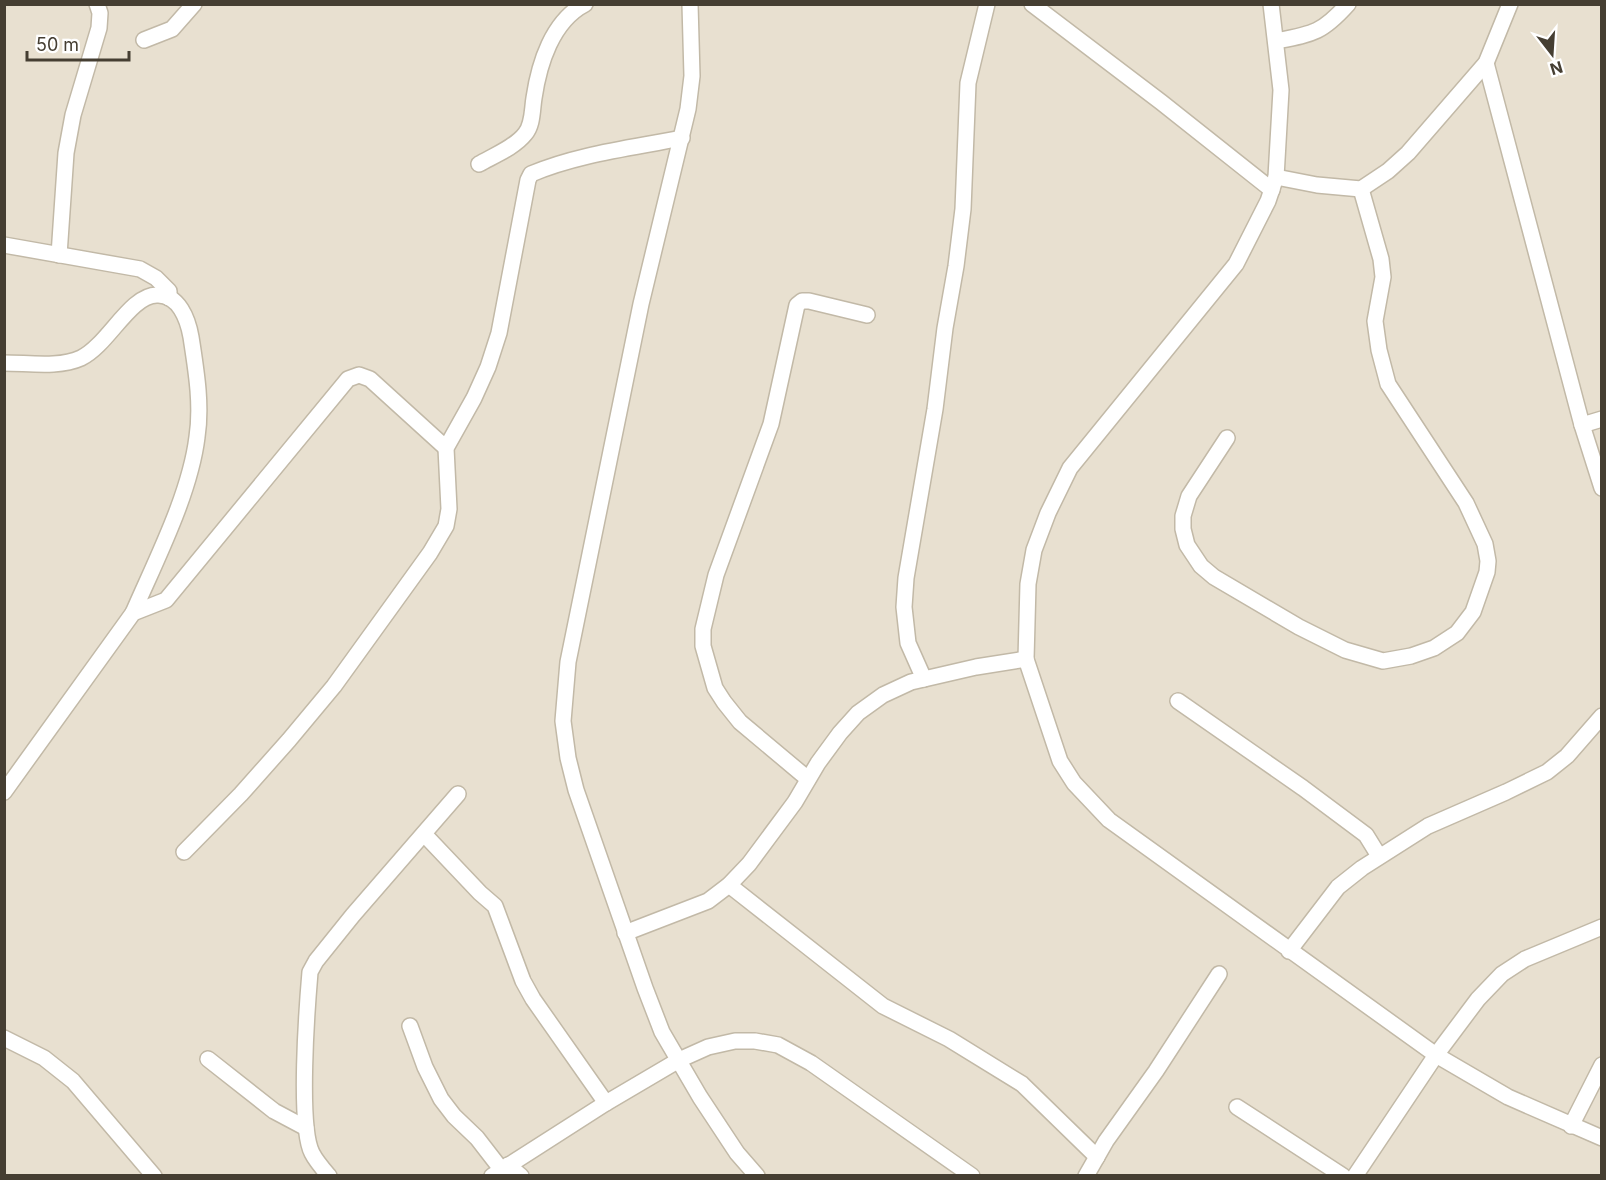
<svg xmlns="http://www.w3.org/2000/svg" width="1606" height="1180" font-family="Inter,sans-serif">
<style>
.residential{fill:#e8e0d0}
.lines{fill:none;stroke-linecap:round;stroke-linejoin:round}
.street-casing{stroke:#c2b9a7;stroke-width:18}
.street{stroke:#fff;stroke-width:15}
</style>
<rect width="100%" height="100%" fill="#f3eee2"/>
<rect class="residential" x="5" y="5" width="1596" height="1170"/>
<g class="lines">
<g class="street-casing">
<g id="street">
<polyline points="690,4 692,76 688,109 641,304 568,662 563,721 568,758 576,790 645,988 662,1032 700,1097 737,1153 757,1176"/>
<polyline points="1032,4 1161,102 1272,190"/>
<polyline points="1271,4 1281,90 1276,177 1268,201 1236,264 1070,468 1048,513 1034,550 1028,584 1026,659 1060,761 1074,783 1109,820 1436,1055 1508,1097 1602,1138"/>
<polyline points="144,40 172,29 194,4"/>
<path d="M1276 41C1313 34 1322 33 1348 4"/>
<polyline points="1486,63 1582,425 1602,488"/>
<path d="M479 164C493 156 515 147 525 134 533 125 532 110 534 98 539 64 552 21 585 4"/>
<polyline points="1276,177 1317,185 1361,189 1388,171 1408,153 1486,63 1510,4"/>
<polyline points="4,245 140,269 156,278 169,291 169,298"/>
<polyline points="59,255 66,153 73,115 99,28 100,13 97,4"/>
<path d="M4 363C29 363 59 368 81 358 108 345 130 295 157 295 179 294 188 320 191 337 196 370 202 404 197 437 190 494 156 560 133 613"/>
<polyline points="1582,425 1602,419"/>
<polyline points="1227,438 1189,496 1183,516 1183,529 1187,545 1201,566 1214,577 1299,627 1345,650 1383,661 1411,656 1434,648 1457,633 1473,612 1487,572 1488,561 1485,544 1466,503 1388,384 1379,350 1375,321 1383,277 1381,259 1361,189"/>
<polyline points="924,679 908,643 904,607 906,578 935,409 945,328 956,266 963,209 968,83 987,4"/>
<polyline points="1178,701 1303,788 1366,835 1379,856"/>
<polyline points="808,779 740,722 724,702 715,688 703,646 703,629 716,575 771,424 797,305 802,301 809,301 867,315"/>
<polyline points="4,792 133,613 166,600 348,379 359,375 370,379 446,448"/>
<polyline points="424,834 480,893 495,906 523,981 533,999 606,1103"/>
<path d="M184 852 241 794 289 740 334 686 430 553 446 526 449 509 446 448 474 398 488 367 499 333 528 180 531 174C578 154 632 148 682 138"/>
<polyline points="729,885 883,1006 949,1039 1022,1084 1097,1157"/>
<polyline points="625,933 708,901 729,885 749,864 795,802 818,763 840,733 858,713 883,695 911,682 976,667 1026,659"/>
<polyline points="1289,951 1338,887 1362,868 1428,826 1506,792 1547,772 1567,756 1602,716"/>
<polyline points="410,1026 425,1067 441,1099 454,1116 477,1138 501,1169"/>
<polyline points="4,1038 44,1058 73,1081 154,1176"/>
<polyline points="208,1059 274,1111 306,1128"/>
<polyline points="1237,1107 1343,1176"/>
<polyline points="1571,1126 1602,1065"/>
<polyline points="508,1165 521,1176"/>
<path d="M329 1176C323 1169 316 1161 312 1153 298 1126 307 1007 310 972L316 961 353 915 458 794"/>
<polyline points="492,1176 606,1103 679,1060 708,1047 735,1041 755,1041 778,1045 811,1063 972,1176"/>
<polyline points="1086,1176 1106,1141 1156,1071 1219,974"/>
<polyline points="1355,1176 1436,1055 1478,999 1502,974 1525,959 1602,927"/>
</g>
</g>
<use href="#street" class="street"/>
</g>
<rect width="1606" height="1180" fill="none" stroke="#453e32" stroke-width="12"/>
<g transform="translate(1552 54) rotate(163)" stroke="#ffffff" stroke-width="4.5" paint-order="stroke">
<path d="M0-4.5L10 22L0 15L-10 22Z" fill="#453e32"/>
<text y="-9" font-size="16" font-weight="bold" text-anchor="middle" fill="#453e32">N</text>
</g>
<path d="M27 51v9h102v-9" fill="none" stroke="#453e32" stroke-width="3"/>
<text x="36" y="51" font-size="18" fill="#453e32" stroke="#ffffff" stroke-width="4.5" paint-order="stroke">50 m</text>
</svg>
